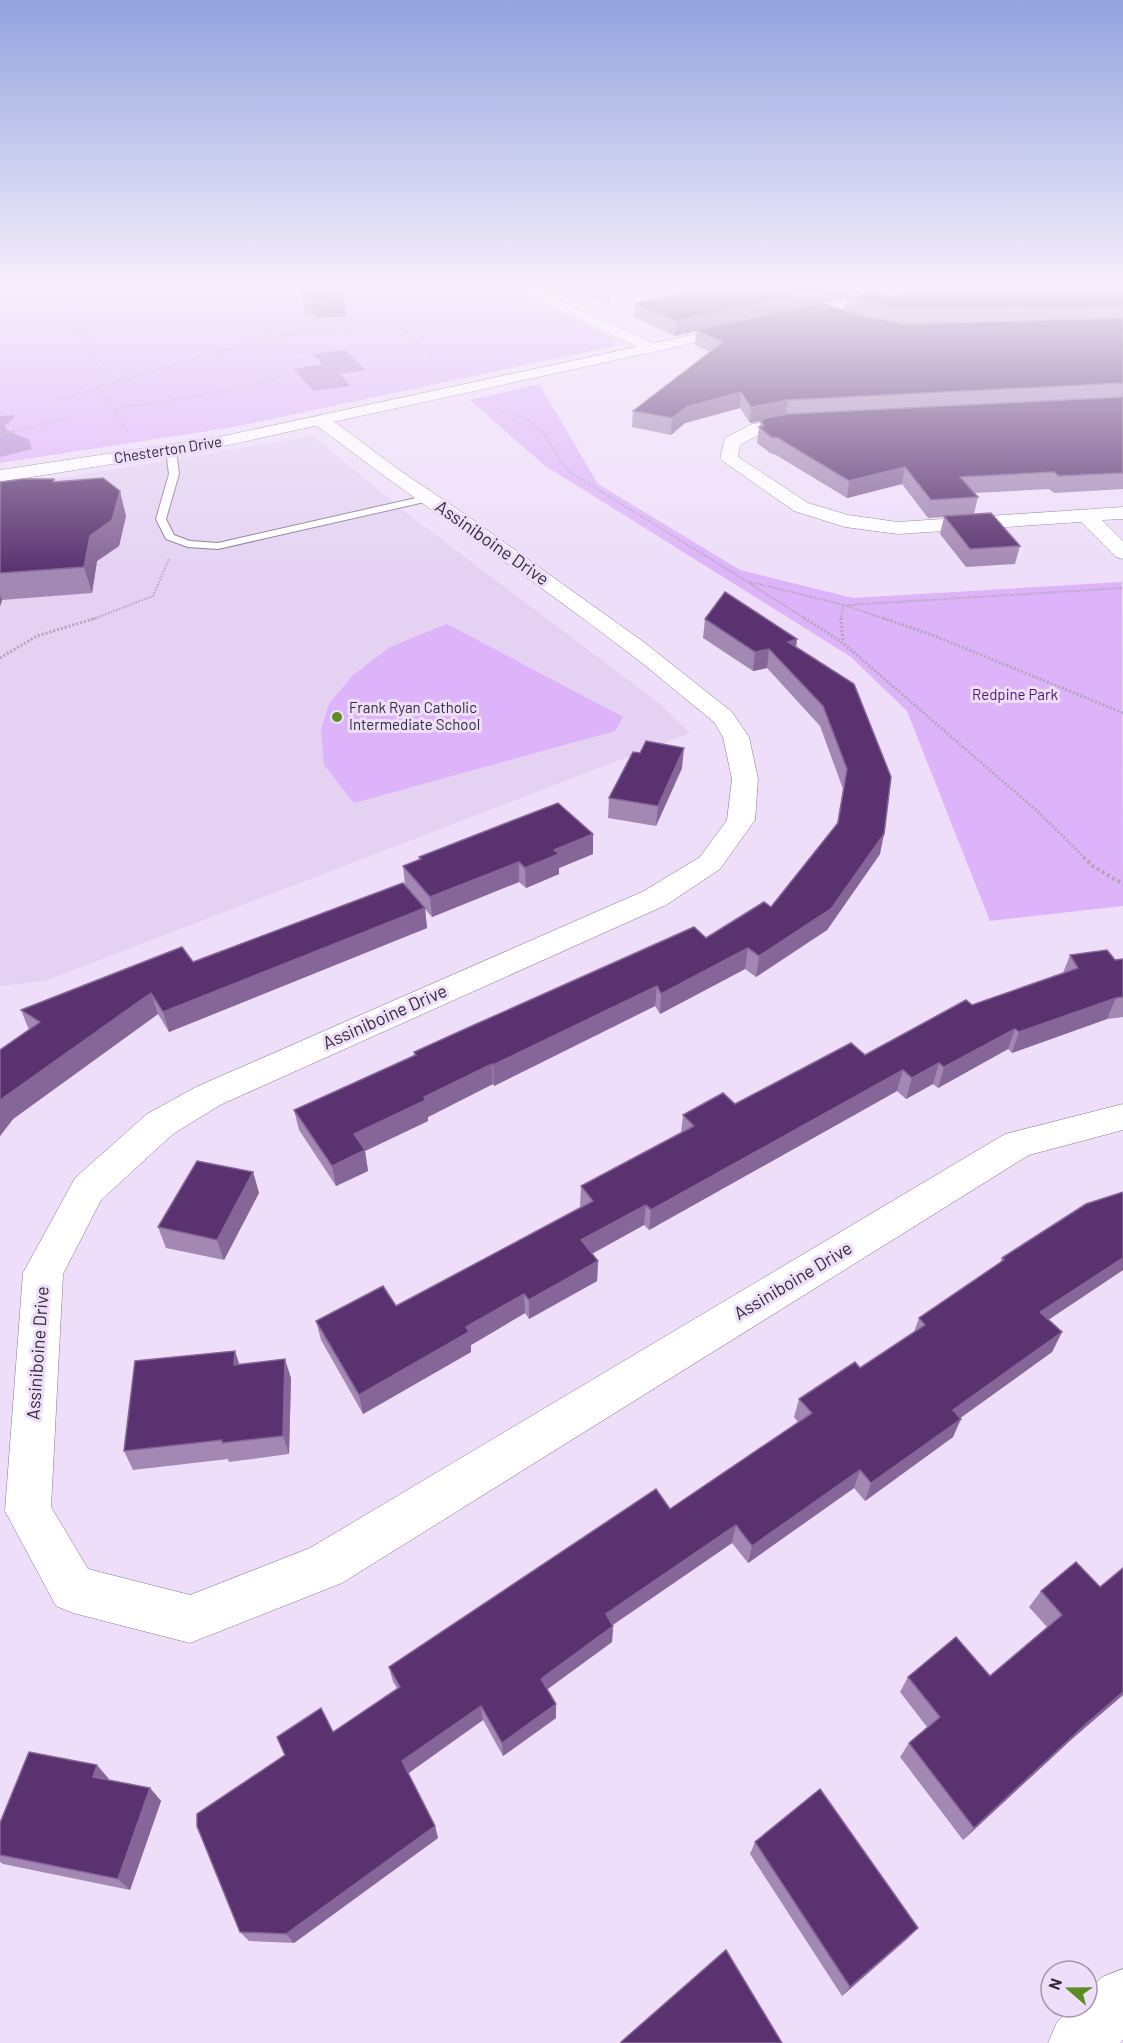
<svg xmlns="http://www.w3.org/2000/svg" width="1123" height="2043" font-family="Barlow,sans-serif">
<style>
.built{fill:#e5d2f3}
.green{fill:#ddb3f9}
.forest{fill:#b78dd2}
.water{fill:#b48acf}
.lines{fill:none;stroke-linecap:round;stroke-linejoin:round}
.service-casing{stroke:#877991;stroke-width:2}
.minor-casing{stroke:#877991;stroke-width:1}
.tertiary-casing{stroke:#877991;stroke-width:1}
.path-far3{stroke:#b4a7bd;stroke-width:1.5;stroke-dasharray:1.5 1.5;stroke-linecap:butt}
.path-far2{stroke:#b4a7bd;stroke-width:2;stroke-dasharray:1.5 1.5;stroke-linecap:butt}
.path-far1{stroke:#b4a7bd;stroke-width:3;stroke-dasharray:2 2;stroke-linecap:butt}
.path{stroke:#b4a7bd;stroke-width:4;stroke-dasharray:3 3;stroke-linecap:butt}
.service{fill:#fff;fill-rule:evenodd}
.minor{fill:#fff;fill-rule:evenodd}
.tertiary{fill:#fff;fill-rule:evenodd}
.wall{fill:#a488b4;fill-rule:evenodd}
.shaded-wall{fill:#866698}
.building{fill:#59326f;stroke:#866698;stroke-width:1.5}
.poi-dot{fill:#5c8d23;stroke:#eedef9;stroke-width:2}
.labels{text-anchor:middle;stroke-width:6;stroke-linejoin:round;paint-order:stroke}
.far-street-label{font-size:15px;fill:#332c37;stroke:#eedef9}
.far-park-label{font-size:15px;fill:#4e186a;stroke:#eedef9}
.far-poi-label{font-size:15px;fill:#332c37;stroke:#eedef9;text-anchor:start}
.street-label{font-size:18px;fill:#332c37;stroke:#eedef9}
</style>
<rect width="100%" height="100%" fill="#eedef9"/>
<polygon class="built" points="313,436 413,518 658,702 690,733 45,981 0,986 0,488"/>
<g class="green">
<polygon points="138,286 507,286 615,339 615,346 234,427 0,463 0,289 18,293"/>
<polygon points="539,384 598,484 740,570 853,598 1122,582 1123,906 990,921 907,711 851,657 544,465 470,400"/>
<polygon points="447,624 623,717 615,731 354,803 324,765 321,730 329,704 352,676 390,647"/>
</g>
<polygon class="forest" points="13,415 14,418 5,425 7,430 29,440 32,449 0,457 0,416"/>
<polygon class="water" points="345,350 366,370 340,374 351,386 314,391 293,369 322,364 313,354"/>
<g class="lines">
<g class="service-casing">
<g id="service">
<polygon points="846,286 857,286 884,298 877,300"/>
<polygon points="171,447 176,450 179,474 166,519 174,535 190,541 218,543 429,495 434,498 429,501 218,549 188,547 166,539 156,519 169,474 166,450"/>
</g>
</g>
<g class="minor-casing">
<g id="minor">
<polygon points="511,286 529,286 656,345 659,348 651,353 646,351"/>
<path d="M322 416 328 417 399 470 466 515 645 643 732 712 749 737 758 779 755 820 720 869 666 905 220 1105 173 1134 101 1200 63 1274 51 1507 88 1569 190 1595 310 1548 1005 1134 1123 1104V1130L1029 1155 342 1583 190 1643 73 1613 56 1606 5 1511 23 1273 75 1178 147 1114 196 1087 644 891 700 857 727 820 732 779 723 737 714 722C685 699 658 675 629 653 526 574 418 503 316 425L313 421 316 417Z"/>
<polygon points="804,417 810,418 813,422 810,426 762,433 740,445 738,457 808,503 848,515 898,522 1123,507 1123,519 1102,520 1123,541 1123,559 1116,557 1081,522 898,534 845,527 794,511 720,459 725,438 752,424"/>
<polygon points="1123,1969 1123,2040 1120,2043 1048,2043 1057,2022 1072,2007 1087,2007 1087,1992 1102,1977"/>
</g>
</g>
<g class="tertiary-casing">
<g id="tertiary">
<polygon points="914,286 940,286 933,290 791,321 784,317 791,313"/>
<polygon points="738,325 743,326 745,329 743,332 219,447 0,482 0,470 219,437"/>
</g>
</g>
<g class="path-far3">
<polyline points="269,292 287,286"/>
<polyline points="0,294 12,296 152,286"/>
<polyline points="12,296 60,306 117,382 57,401"/>
<polyline points="297,299 301,319"/>
<polyline points="60,306 274,300"/>
<polyline points="268,333 301,319 323,326 341,328"/>
<polyline points="268,337 390,327 402,328 445,369"/>
<polyline points="117,382 268,337 270,313 267,310 273,301"/>
<polyline points="99,388 128,432"/>
<polyline points="497,408 528,420 543,433"/>
<path d="M112 409C170 401 227 392 283 377L279 363 306 359"/>
<polyline points="7,433 68,418"/>
</g>
<g class="path-far2">
<path d="M542 432C553 446 558 461 571 473L746 581 844 605 888 620"/>
<polyline points="0,435 13,432"/>
<polyline points="749,583 807,620"/>
<polyline points="848,605 1123,588"/>
<polyline points="91,620 153,596 169,559"/>
<polyline points="840,620 844,605"/>
</g>
<g class="path-far1">
<polyline points="804,618 843,643 1037,811 1085,858"/>
<polyline points="841,618 843,642"/>
<polyline points="883,618 935,636 1123,713"/>
<polyline points="0,658 37,636 96,618"/>
</g>
<polyline class="path" points="1083,857 1094,867 1123,884"/>
<use href="#service" class="service"/>
<use href="#minor" class="minor"/>
<use href="#tertiary" class="tertiary"/>
</g>
<g class="wall">
<polygon points="301,286 344,296 346,316 315,318 315,315 305,316"/>
<polygon points="568,286 607,286 611,291 610,305"/>
<path d="M1123 286V489L1054 493 1049 489 974 493 978 497 974 514 1020 546 1015 564 966 567 940 534 944 517 928 518 902 484 847 498 776 455 770 453 757 443 759 427 760 426 761 421 750 423 740 408 685 423 671 435 632 427 633 411 710 352 695 345 696 331 675 336 634 317 635 303 852 296 890 297ZM846 298 844 310 822 304Z"/>
<polygon points="54,479 55,482 126,516 119,546 97,561 92,593 2,600 0,606 0,482"/>
<polygon points="705,619 796,647 854,684 880,854 827,930 756,977 745,969 660,1014 655,1006 494,1086 493,1084 428,1117 428,1121 365,1151 368,1171 336,1186 299,1130 294,1110 414,1055 414,1052 706,938 771,907 837,823 843,789 820,726 767,668 753,671 703,638"/>
<polygon points="682,768 656,826 608,818 609,798"/>
<polygon points="593,834 593,854 559,868 559,874 526,888 519,882 432,917 425,909 427,928 169,1032 158,1014 13,1119 0,1136 0,1050 29,1030 21,1010 193,962 405,885 403,866 420,859 419,857"/>
<polygon points="1070,955 1115,960 1123,959 1123,1017 1107,1019 1012,1053 1008,1049 938,1088 933,1084 906,1099 897,1091 649,1230 644,1225 592,1254 598,1261 597,1281 529,1319 525,1313 471,1345 471,1352 363,1414 321,1340 316,1321 396,1306 581,1207 580,1206 581,1186 681,1133 683,1115 735,1104 865,1055 972,1005 1063,973"/>
<polygon points="253,1172 259,1193 224,1260 166,1248 158,1227"/>
<polygon points="1123,1192 1123,1270 1048,1320 1062,1332 1052,1352 960,1418 953,1437 865,1501 854,1488 748,1563 732,1543 613,1625 613,1626 612,1642 547,1689 556,1718 503,1756 483,1720 408,1773 435,1826 438,1838 294,1943 249,1941 240,1932 333,1732 397,1688 393,1682 389,1667 670,1509 798,1422 794,1417 799,1399 860,1368 914,1332 919,1318 1000,1263 1002,1258"/>
<polygon points="235,1351 239,1364 291,1378 289,1454 229,1462 228,1459 133,1470 124,1451"/>
<polygon points="1123,1568 1123,1695 1073,1738 963,1840 900,1757 909,1743 927,1727 900,1692 908,1677 990,1676 1047,1627 1029,1607 1041,1591 1100,1587"/>
<polygon points="109,1779 108,1780 150,1788 161,1801 130,1890 3,1864 0,1862 0,1823"/>
<polygon points="755,1842 908,1938 842,1996 750,1854"/>
</g>
<g class="shaded-wall">
<polygon points="841,286 854,286 852,297 698,331 696,330 696,331 675,336 676,321"/>
<polygon points="344,296 346,316 315,318 313,298"/>
<polygon points="741,392 740,408 685,423 671,435 672,418 687,407"/>
<polygon points="788,400 786,416 750,423 751,407"/>
<polygon points="905,467 902,484 847,498 849,481"/>
<polygon points="120,491 126,516 119,546 97,561 92,593 84,567 90,536"/>
<polygon points="0,594 2,600 0,606"/>
<polygon points="797,639 795,658 788,642"/>
<polygon points="769,649 767,668 753,671 755,652"/>
<polygon points="684,748 682,768 656,826 658,806"/>
<polygon points="593,834 593,854 559,868 559,874 526,888 525,868 554,850"/>
<polygon points="884,834 880,854 827,930 756,977 759,956"/>
<polygon points="519,862 519,882 432,917 430,897"/>
<polygon points="425,908 427,928 169,1032 163,1012"/>
<polygon points="748,948 745,969 660,1014 661,994"/>
<polygon points="657,986 655,1006 494,1086 493,1065"/>
<polygon points="151,993 158,1014 13,1119 0,1136 0,1102 3,1098"/>
<polygon points="1116,998 1107,1019 1012,1053 1019,1032"/>
<polygon points="1015,1029 1008,1049 938,1088 944,1067"/>
<polygon points="939,1063 933,1084 906,1099 912,1078"/>
<polygon points="492,1064 493,1084 428,1117 428,1121 365,1151 368,1171 336,1186 332,1166 354,1134 424,1097"/>
<polygon points="903,1070 897,1091 649,1230 651,1210"/>
<polygon points="253,1172 259,1193 224,1260 217,1240"/>
<polygon points="646,1205 644,1225 580,1260 581,1240"/>
<polygon points="1123,1258 1123,1270 1030,1332 1040,1312"/>
<polygon points="598,1261 597,1281 529,1319 529,1300"/>
<polygon points="524,1294 525,1313 471,1345 471,1352 363,1414 359,1395 466,1327"/>
<polygon points="1062,1332 1052,1352 945,1429 953,1410"/>
<polygon points="235,1351 241,1370 234,1365"/>
<polygon points="285,1359 291,1378 289,1454 283,1436"/>
<polygon points="961,1419 953,1437 865,1501 871,1483"/>
<polygon points="860,1470 854,1488 748,1563 752,1546"/>
<polygon points="736,1525 732,1543 605,1630 606,1614"/>
<polygon points="613,1626 612,1642 541,1694 541,1679"/>
<polygon points="1123,1692 1123,1695 1073,1738 963,1840 974,1828 1086,1724"/>
<polygon points="556,1704 556,1718 503,1756 502,1743"/>
<polygon points="481,1706 483,1720 406,1775 402,1761"/>
<polygon points="97,1765 109,1779 105,1790 93,1777"/>
<polygon points="150,1788 161,1801 130,1890 118,1879"/>
<polygon points="435,1826 438,1838 294,1943 286,1934"/>
<polygon points="918,1928 908,1938 842,1996 850,1987"/>
</g>
<g class="building">
<polygon points="301,286 342,286 344,296 313,298 312,296 302,296"/>
<polygon points="599,286 607,286 611,291"/>
<polygon points="720,286 841,286 676,321 635,303"/>
<polygon points="937,286 1123,286 1123,306 905,309 846,298 876,291 890,297"/>
<polygon points="820,303 864,316 905,324 1123,318 1123,383 788,400 751,407 741,392 687,407 672,418 633,411 723,342 696,330"/>
<polygon points="1123,397 1123,473 1059,476 1054,472 960,477 978,497 931,500 905,467 849,481 778,438 771,437 759,427 764,426 761,421 766,418 788,414"/>
<polygon points="103,478 120,491 112,520 90,536 84,567 0,573 0,482 23,479 54,479 53,482"/>
<polygon points="991,513 1020,546 970,549 944,516"/>
<polygon points="725,592 797,639 788,642 854,684 891,777 884,834 831,909 759,956 748,948 661,994 657,986 493,1065 492,1064 424,1097 426,1100 354,1134 365,1150 332,1166 294,1110 416,1055 414,1052 474,1025 694,927 706,938 764,902 771,907 838,823 847,769 823,706 769,649 755,652 705,619"/>
<polygon points="646,741 684,748 658,806 609,798 633,752 640,753"/>
<polygon points="558,803 593,834 554,850 559,854 525,868 519,862 430,897 403,866 421,859 419,857"/>
<polygon points="403,883 425,908 163,1012 151,993 3,1098 0,1102 0,1050 40,1022 21,1010 182,947 193,962"/>
<polygon points="1107,950 1115,960 1123,959 1123,997 1116,998 1019,1032 1015,1029 944,1067 939,1063 912,1078 903,1070 651,1210 646,1205 581,1240 598,1261 529,1300 524,1294 466,1327 469,1332 359,1395 316,1321 383,1286 396,1306 593,1201 581,1186 694,1126 683,1115 723,1093 735,1104 851,1043 865,1055 966,1000 972,1005 1078,968 1070,955"/>
<polygon points="197,1161 253,1172 217,1240 158,1227"/>
<polygon points="1123,1192 1123,1258 1040,1312 1062,1332 953,1410 961,1419 871,1483 860,1470 752,1546 736,1525 606,1614 613,1626 541,1679 556,1704 502,1743 481,1706 402,1761 435,1826 286,1934 240,1932 197,1826 197,1814 285,1755 277,1737 321,1708 333,1732 400,1687 389,1667 656,1489 670,1509 812,1413 799,1399 855,1362 860,1368 925,1325 919,1318 1004,1260 1002,1258 1086,1204"/>
<polygon points="235,1351 234,1365 285,1359 283,1436 222,1443 222,1440 124,1451 135,1361"/>
<polygon points="1076,1562 1100,1587 1123,1568 1123,1692 1086,1724 974,1828 909,1743 940,1717 908,1677 956,1637 990,1676 1062,1615 1041,1591"/>
<polygon points="29,1752 97,1765 93,1777 150,1788 118,1879 0,1855 0,1823"/>
<polygon points="820,1789 918,1928 850,1987 755,1842"/>
<polygon points="726,1950 782,2043 621,2043 621,2042"/>
</g>
<linearGradient id="sky" x2="0" y2="1"><stop stop-color="#93a3de"/><stop offset="0.5" stop-color="#f7f0fc"/><stop offset="1" stop-color="#f7f0fc" stop-opacity="0"/></linearGradient>
<rect width="1123" height="572" fill="url(#sky)"/>
<circle class="poi-dot" cx="337" cy="717" r="6"/>
<g class="labels">
<g class="far-street-label">
<text transform="translate(168 450) rotate(-9)" y="5">Chesterton Drive</text>
</g>
<g class="far-park-label">
<text x="1015" y="700">Redpine Park</text>
</g>
<g class="far-poi-label">
<text x="349" y="713">Frank Ryan Catholic<tspan x="349" dy="17">Intermediate School</tspan></text>
</g>
<g class="street-label">
<text transform="translate(492 543) rotate(35)" y="6">Assiniboine Drive</text>
<text transform="translate(385 1017) rotate(-24)" y="6">Assiniboine Drive</text>
<text transform="translate(793 1281) rotate(-31)" y="6">Assiniboine Drive</text>
<text transform="translate(38 1353) rotate(-86)" y="6">Assiniboine Drive</text>
</g>
</g>
<g transform="translate(1069 1989) rotate(290)"><circle r="28" fill="#eedef9" stroke="#a397ab" stroke-width="1.5"/>
<path d="M0-4.5L10 22L0 15L-10 22Z" fill="#5c8d23"/>
<text y="-9" font-size="16" font-weight="bold" text-anchor="middle" fill="#332c37">N</text>
</g>
</svg>
